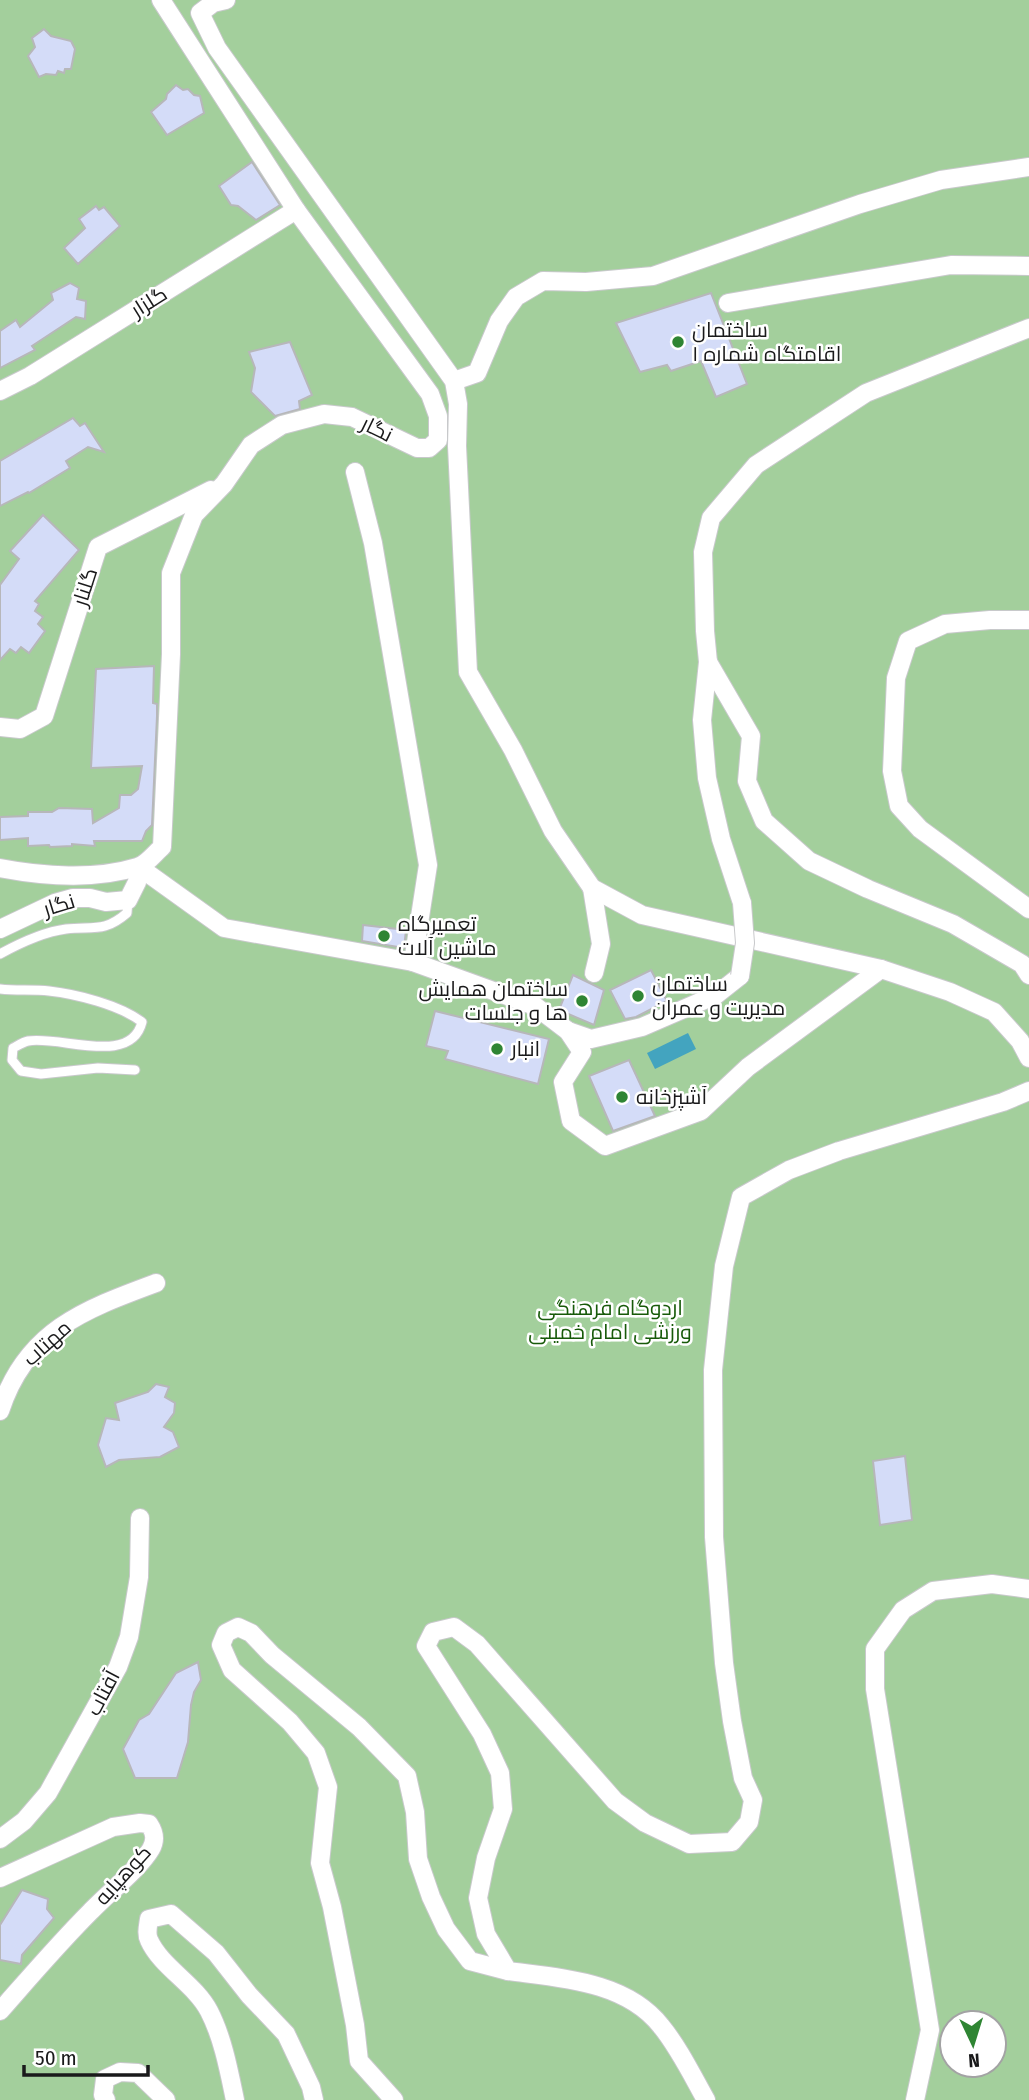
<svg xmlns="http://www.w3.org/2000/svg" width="1029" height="2100" font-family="'Fira Sans Condensed',Cairo,sans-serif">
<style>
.green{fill:#a3cf9c;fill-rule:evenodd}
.water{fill:#43a4bf}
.building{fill:#d4dcf8;stroke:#b7b7ba;stroke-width:2}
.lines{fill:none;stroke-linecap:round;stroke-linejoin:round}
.service-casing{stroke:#c8c9cb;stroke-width:11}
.minor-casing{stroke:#c8c9cb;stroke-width:20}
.service{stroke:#fff;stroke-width:9}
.minor{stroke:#fff;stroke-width:18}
.minor-bridge-casing{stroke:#c8c9cb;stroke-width:20;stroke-linecap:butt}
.minor-bridge{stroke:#fff;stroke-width:18}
.poi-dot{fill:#2f8533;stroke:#fff;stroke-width:2.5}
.labels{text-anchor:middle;stroke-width:5;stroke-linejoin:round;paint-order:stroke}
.street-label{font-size:21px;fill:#1a1a1b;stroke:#fff}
.poi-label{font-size:21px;fill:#1a1a1b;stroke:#fff;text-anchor:start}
.park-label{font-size:21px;fill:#175a09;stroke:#fff}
</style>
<rect width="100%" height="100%" fill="#f1f1f4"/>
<path class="green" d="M0 0H1029V2100H0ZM952 2023H994V2065H952Z"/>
<polygon class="water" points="688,1033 696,1049 655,1069 647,1053"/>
<g class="building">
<polygon points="44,29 51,36 71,41 75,49 71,69 65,69 64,73 58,71 56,75 46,74 39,77 28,56 35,47 32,38"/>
<polygon points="176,85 183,90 188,89 194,95 200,96 204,113 167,135 151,112 166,99 167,94"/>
<polygon points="252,162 280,205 256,220 238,206 231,205 219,186"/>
<polygon points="96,206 99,210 104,207 120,226 78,264 64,248 85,228 79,219"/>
<polygon points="70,283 79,288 77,299 86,301 85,319 76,317 32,346 35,350 0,368 0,331 16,320 20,327 53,300 51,293"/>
<polygon points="711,293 747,384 716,397 701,361 671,371 667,365 640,372 616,323"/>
<polygon points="290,342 312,395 299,401 300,409 275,416 251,392 255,368 249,352"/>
<polygon points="73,418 80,426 85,423 104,452 88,447 66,461 70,468 29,493 28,492 0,506 0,461"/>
<polygon points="43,515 79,550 35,601 39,604 35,611 43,617 38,624 45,631 29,653 21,647 16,653 10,649 0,660 0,585 19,559 10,551"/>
<polygon points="154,666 153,703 157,704 157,716 152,825 146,831 142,841 94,841 95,846 72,844 72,846 50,847 49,845 28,846 28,838 0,840 0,817 28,816 28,812 52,812 59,808 92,809 93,823 119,808 120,795 131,795 138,789 142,766 91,768 96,669"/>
<polygon points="363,925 406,930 404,948 362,941"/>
<polygon points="651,970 667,1001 636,1017 625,1019 610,990"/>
<polygon points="573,975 604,990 594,1025 559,1010"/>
<polygon points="435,1011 549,1039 538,1084 445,1059 448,1051 426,1046"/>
<polygon points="629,1060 655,1116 613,1131 589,1076"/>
<polygon points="156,1384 169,1387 165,1397 175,1403 174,1413 164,1427 173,1432 179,1447 160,1457 119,1460 106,1467 98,1445 106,1418 119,1420 115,1403 148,1392"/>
<polygon points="905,1456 912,1520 880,1525 873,1461"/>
<polygon points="198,1662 201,1680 194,1692 191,1705 188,1742 177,1778 135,1778 123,1749 139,1720 149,1714 176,1673"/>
<polygon points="22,1890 48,1899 47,1909 54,1918 22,1955 21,1964 0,1960 0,1925"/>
</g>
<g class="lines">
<g class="service-casing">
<g id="service">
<path d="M0 954C20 943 43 932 66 929 93 926 104 933 127 913L128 900"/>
<path d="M0 989C16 991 33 989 49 991 76 994 120 1005 142 1022 131 1067 60 1035 28 1041 23 1042 17 1046 13 1048L12 1060 21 1071 41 1074 98 1068 135 1070"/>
</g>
</g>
<g class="minor-casing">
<g id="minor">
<polyline points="226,0 213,3 200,13 217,48 454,381 458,404 457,446 468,672 513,750 553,831 592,888 642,915 881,969 950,992 994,1012 1020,1041 1029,1058"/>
<polyline points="728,303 951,265 1029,266"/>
<polyline points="454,381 477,373 499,321 516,297 543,281 586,282 653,276 860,204 941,180 1029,167"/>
<polyline points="0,391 30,376 296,210"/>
<polyline points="355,472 373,543 428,865 413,962"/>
<polyline points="1029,620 990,620 945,624 908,641 896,678 892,771 899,806 920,829 1029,909"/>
<polyline points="708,662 751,736 747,781 764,821 809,861 868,889 953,924 1022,964 1029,975"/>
<polyline points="0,727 20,729 44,716 98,547 211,490"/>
<path d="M0 868C42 876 95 880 137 867 146 865 155 853 162 847L171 654V573L194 515 224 484 251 445 282 425 324 414 352 417 417 448H429L438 440V416L430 394 296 210 161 0"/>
<polyline points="592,888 601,944 594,973"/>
<polyline points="742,903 721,839 707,778 702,720 708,662 705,631 703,552 711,518 756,465 866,393 1029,328"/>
<polyline points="0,929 55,903 73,898 90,898 106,902 128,900 137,882 139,867 224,928 413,962 535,1006 568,1031 582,1052 563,1082 571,1121 605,1146 701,1111 748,1067 881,969"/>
<polyline points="568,1031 591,1039 642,1027 716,995 740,976"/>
<path d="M0 1411C26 1331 83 1310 156 1283"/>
<polyline points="0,1839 24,1821 48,1793 118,1667 129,1637 139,1577 140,1518"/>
<path d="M0 1878 113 1827 140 1823 149 1824C155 1833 156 1840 151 1849 140 1868 107 1894 91 1911 59 1943 30 1977 0 2011"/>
<polyline points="106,2100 103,2095 105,2079 120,2072 138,2073 166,2100"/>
<path d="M235 2100C229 2071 223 2038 209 2011 195 1984 161 1967 149 1940 146 1934 148 1926 149 1919L171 1914 216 1953 249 1995 286 2034 311 2087 314 2100"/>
<polyline points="394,2100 359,2061 355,2025 332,1907 320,1863 328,1787 316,1753 290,1722 232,1670 221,1645 226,1633 238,1627 251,1633 272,1655 359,1727 407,1776 415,1812 418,1859 431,1897 446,1929 470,1961 508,1971"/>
<path d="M706 2100C692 2075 679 2048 661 2026 626 1981 560 1978 508 1971L486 1934 478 1898 486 1858 503 1809 500 1773 482 1734 426 1646 433 1632 454 1627 477 1644 615 1801 645 1823 689 1844 732 1842 749 1822 753 1800 743 1778 732 1721 724 1663 714 1537 713 1370 724 1266 741 1197 789 1170 839 1151 1003 1102 1029 1091"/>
<polyline points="915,2100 930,2030 875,1689 875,1649 903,1610 933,1591 992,1584 1029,1589"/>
</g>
</g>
<use href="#service" class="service"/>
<use href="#minor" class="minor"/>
<g class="minor-bridge-casing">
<polyline id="minor-bridge" points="740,976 745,943 742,903"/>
</g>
<use href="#minor-bridge" class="minor-bridge"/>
</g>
<g class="poi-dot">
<circle cx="678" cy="342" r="7"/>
<circle cx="384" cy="936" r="7"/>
<circle cx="638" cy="996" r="7"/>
<circle cx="582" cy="1001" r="7"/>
<circle cx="497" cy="1049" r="7"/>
<circle cx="622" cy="1097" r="7"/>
</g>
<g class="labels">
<g class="street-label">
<text transform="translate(149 302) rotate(-32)" y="7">گلزار</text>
<text transform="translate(377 429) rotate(26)" y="7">نگار</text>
<text transform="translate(85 587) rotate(-72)" y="7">گلنار</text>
<text transform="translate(59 905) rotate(-17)" y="7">نگار</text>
<text transform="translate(47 1343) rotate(-42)" y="7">مهتاب</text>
<text transform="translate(103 1693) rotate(-62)" y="7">آفتاب</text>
<text transform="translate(123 1875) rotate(-48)" y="7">کوهپایه</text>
</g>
<g class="poi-label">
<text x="692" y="337">ساختمان<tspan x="692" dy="24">اقامتگاه شماره ۱</tspan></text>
<text x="398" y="931">تعمیرگاه<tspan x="398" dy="24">ماشین آلات</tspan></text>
<text x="652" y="991">ساختمان<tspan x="652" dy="24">مدیریت و عمران</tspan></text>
<text x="568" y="996" text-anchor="end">ساختمان همایش<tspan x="568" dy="24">ها و جلسات</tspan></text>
<text x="511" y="1056">انبار</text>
<text x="636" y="1104">آشپزخانه</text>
</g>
<g class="park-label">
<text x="610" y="1315">اردوگاه فرهنگی<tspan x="610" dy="24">ورزشی امام خمینی</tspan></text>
</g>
</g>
<g transform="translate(973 2044) rotate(176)"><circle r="33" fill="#ffffff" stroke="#a3a3a4" stroke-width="2"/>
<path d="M0-5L12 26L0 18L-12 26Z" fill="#2f8533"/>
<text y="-10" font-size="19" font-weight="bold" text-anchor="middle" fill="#1a1a1b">N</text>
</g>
<path d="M24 2065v10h124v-10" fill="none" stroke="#1a1a1b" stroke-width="3.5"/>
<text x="35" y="2065" font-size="21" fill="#1a1a1b" stroke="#ffffff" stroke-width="5" paint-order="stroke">50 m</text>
</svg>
